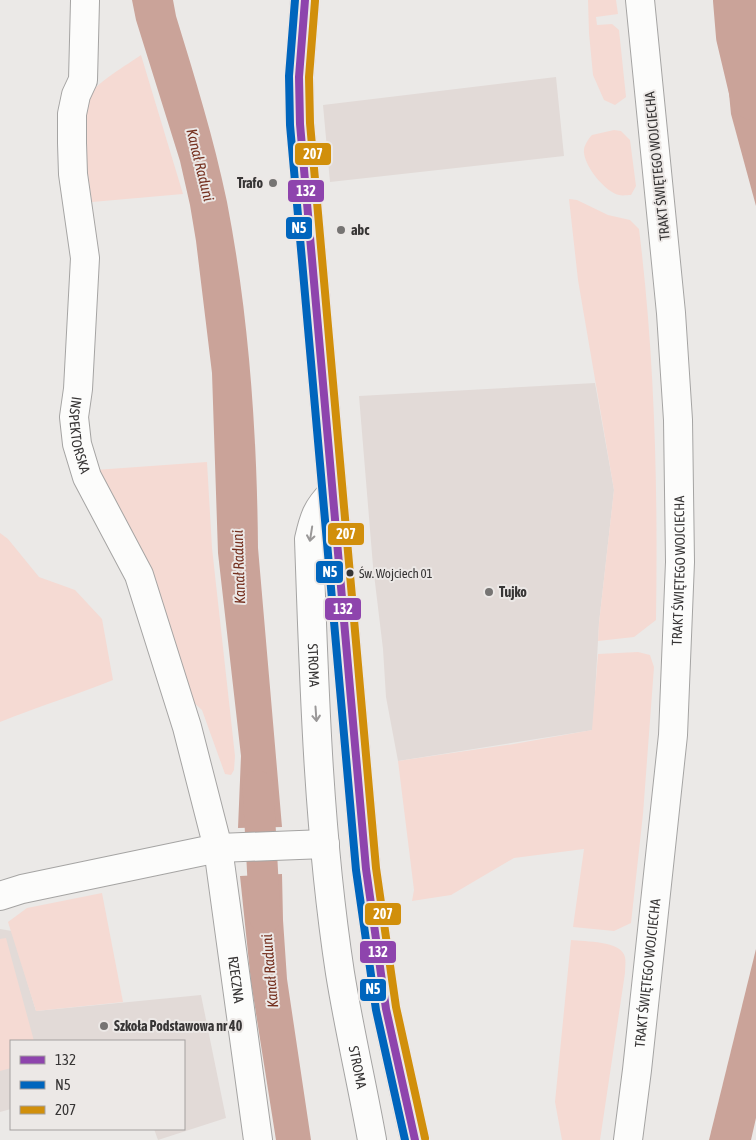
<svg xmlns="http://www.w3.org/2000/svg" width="756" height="1140" font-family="'Asap Condensed',sans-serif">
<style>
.built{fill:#e2dad7}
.green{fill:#f5dad3}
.water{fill:#caa399}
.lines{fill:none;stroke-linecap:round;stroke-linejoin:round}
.canal{stroke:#caa399;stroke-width:31}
.river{stroke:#caa399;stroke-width:52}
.street-casing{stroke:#a5a4a3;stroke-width:30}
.primary-casing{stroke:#a5a4a3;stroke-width:30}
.street{stroke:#fcfcfb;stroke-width:28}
.primary{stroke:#fcfcfb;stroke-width:28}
.bus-1-casing{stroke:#ece8e6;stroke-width:11}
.bus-2-casing{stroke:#ece8e6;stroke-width:11}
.bus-3-casing{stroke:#ece8e6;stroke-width:11}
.bus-1{stroke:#8e44ad;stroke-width:8}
.bus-2{stroke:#0065bd;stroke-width:8}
.bus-3{stroke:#d18f0b;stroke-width:8}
.oneway{stroke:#9a9898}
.poi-dot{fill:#767473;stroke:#ece8e6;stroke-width:2}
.bus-dot{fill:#373535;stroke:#ece8e6;stroke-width:2}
.labels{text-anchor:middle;stroke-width:4;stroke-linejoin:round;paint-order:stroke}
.bus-label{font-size:13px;fill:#373535;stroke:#ece8e6;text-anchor:start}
.street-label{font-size:14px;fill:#373535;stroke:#ece8e6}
.poi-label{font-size:14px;font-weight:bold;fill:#373535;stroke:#ece8e6;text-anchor:start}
.water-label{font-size:15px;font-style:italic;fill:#75301f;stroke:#ece8e6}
.line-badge{stroke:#ece8e6;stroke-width:2}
.badge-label{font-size:14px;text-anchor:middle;font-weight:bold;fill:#fff}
</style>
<rect width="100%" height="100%" fill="#ebe9e7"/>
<g class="built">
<polygon points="556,77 564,156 330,182 323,105"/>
<polygon points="595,383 614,490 599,623 593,730 398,761 386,697 383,649 373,566 359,396"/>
<polygon points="0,929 12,931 36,1011 201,995 226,1118 158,1140 154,1129 184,1129 184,1041 11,1041 11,1109 0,1112"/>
</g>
<g class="green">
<polygon points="588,0 616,0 618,14 596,17 597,25 612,24 619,30 626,97 615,105 604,100 593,75 589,33"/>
<path d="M141 55 183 194 92 202C89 177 77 117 89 96 97 82 127 65 141 55Z"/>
<path d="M614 130 621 131 630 140 636 186 631 195C628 195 622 196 619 195 605 192 582 164 584 149 585 144 589 138 592 135Z"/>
<path d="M569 199 577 200 608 215 630 220 639 229C655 358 658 489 656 620L634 637 598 641 599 623 614 490 578 280Z"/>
<polygon points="207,462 212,548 235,756 234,770 231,775 225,774 202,710 193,702 187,700 95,470"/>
<path d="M0 533 8 539 39 577 75 590 102 619 113 680C76 695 37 707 0 722Z"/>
<polygon points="638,652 650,655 654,667 643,814 631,923 614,931 573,927 584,849 514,858 451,895 412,901 414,890 398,761 514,744 592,730 598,654"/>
<polygon points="102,893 123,1002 36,1011 8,922 27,908"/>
<polygon points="6,938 34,1041 11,1041 11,1068 0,1071 0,939"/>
<path d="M571 940C585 942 621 940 625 957 626 962 625 968 625 973L600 1140H562L555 1102Z"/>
</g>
<g class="water">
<path d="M132 0H173L176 16C195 78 214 139 227 202 249 316 257 432 258 548L282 827 238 828 241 756 218 553 212 373 196 241 190 205 180 161 136 20Z"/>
<polygon points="756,21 756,206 731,114 722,22"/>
<polygon points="282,874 283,920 287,979 311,1140 276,1140 251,982 240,876"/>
<polygon points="756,949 756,1118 751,1140 709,1140"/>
</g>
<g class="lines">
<polyline class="canal" points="258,786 265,918"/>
<polyline class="river" points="739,0 742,36 756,95"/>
<g class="street-casing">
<g id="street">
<polyline points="305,0 299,77 300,124 366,869 386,1009 415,1140"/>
<path id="s1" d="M85 1 83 80 76 95 72 114V143L73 174 85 258 78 389 74 417 77 444 87 477 139 575 187 727 218 848 258 1140"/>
<path id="s2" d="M333 492C317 508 314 517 309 539 314 683 318 829 340 973 349 1029 362 1084 372 1140"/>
<polyline points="0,896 22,889 218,848 325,844"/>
</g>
</g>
<g class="primary-casing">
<g id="primary">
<path id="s3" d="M628 1140 637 1070 673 735 680 562 678 420 671 313 640 0"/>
</g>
</g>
<use href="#street" class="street"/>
<use href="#primary" class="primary"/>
<g class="bus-1-casing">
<polyline id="bus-1" points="305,0 299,77 300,124 366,869 386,1009 415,1140"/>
</g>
<g class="bus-2-casing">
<polyline id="bus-2" points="295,0 289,76 290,125 356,870 376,1010 405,1140"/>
</g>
<g class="bus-3-casing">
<polyline id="bus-3" points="315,1 309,77 310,123 376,868 396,1007 425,1138"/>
</g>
<use href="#bus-1" class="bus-1"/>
<use href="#bus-2" class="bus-2"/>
<use href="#bus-3" class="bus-3"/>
</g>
<defs><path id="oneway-shaft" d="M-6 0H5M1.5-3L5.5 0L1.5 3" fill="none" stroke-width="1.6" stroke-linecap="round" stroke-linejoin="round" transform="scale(1.25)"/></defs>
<g class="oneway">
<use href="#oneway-shaft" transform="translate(311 534) rotate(99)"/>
<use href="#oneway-shaft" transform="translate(316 714) rotate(86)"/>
</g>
<g class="poi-dot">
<circle cx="273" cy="183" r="5"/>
<circle cx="341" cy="230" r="5"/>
<circle cx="489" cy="592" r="5"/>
<circle cx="104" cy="1026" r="5"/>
</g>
<circle class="bus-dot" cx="350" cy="573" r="4.5"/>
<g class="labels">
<g class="bus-label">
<text x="359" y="578">Św. Wojciech 01</text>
</g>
<g class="street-label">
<text transform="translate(657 166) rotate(-96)" y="5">TRAKT ŚWIĘTEGO WOJCIECHA</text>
<text dy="5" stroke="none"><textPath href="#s1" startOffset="438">INSPEKTORSKA</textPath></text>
<text dy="5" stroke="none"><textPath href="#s3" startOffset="572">TRAKT ŚWIĘTEGO WOJCIECHA</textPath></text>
<text dy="5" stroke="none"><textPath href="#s2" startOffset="180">STROMA</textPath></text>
<text dy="5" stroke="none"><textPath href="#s3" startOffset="168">TRAKT ŚWIĘTEGO WOJCIECHA</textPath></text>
<text dy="5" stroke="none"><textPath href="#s1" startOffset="1009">RZECZNA</textPath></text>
<text dy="5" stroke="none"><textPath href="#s2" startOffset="585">STROMA</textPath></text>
</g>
<g class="poi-label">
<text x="263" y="188" text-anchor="end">Trafo</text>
<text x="351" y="235">abc</text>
<text x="499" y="597">Tujko</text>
<text x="114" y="1031">Szkoła Podstawowa nr 40</text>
</g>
<g class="water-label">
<text transform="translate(200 165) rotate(76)" y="5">Kanał Raduni</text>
<text transform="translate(239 567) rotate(-92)" y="5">Kanał Raduni</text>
<text transform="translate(270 971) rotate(-95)" y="5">Kanał Raduni</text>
</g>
</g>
<g class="line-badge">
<rect x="294" y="142" width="38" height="24" rx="5" fill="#d18f0b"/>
<rect x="287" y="179" width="38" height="24" rx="5" fill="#8e44ad"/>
<rect x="285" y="216" width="28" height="24" rx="5" fill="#0065bd"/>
<rect x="327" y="522" width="38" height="24" rx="5" fill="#d18f0b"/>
<rect x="315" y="560" width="29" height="24" rx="5" fill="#0065bd"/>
<rect x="324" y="597" width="38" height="24" rx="5" fill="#8e44ad"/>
<rect x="364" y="902" width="38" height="24" rx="5" fill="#d18f0b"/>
<rect x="359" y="940" width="38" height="24" rx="5" fill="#8e44ad"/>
<rect x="359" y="978" width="28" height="24" rx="5" fill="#0065bd"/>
</g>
<g class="badge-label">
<text x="313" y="159">207</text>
<text x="306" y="196">132</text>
<text x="299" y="233">N5</text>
<text x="346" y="539">207</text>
<text x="330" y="577">N5</text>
<text x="343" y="614">132</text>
<text x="383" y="919">207</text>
<text x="378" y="957">132</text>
<text x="373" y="994">N5</text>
</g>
<rect x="10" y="1040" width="175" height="90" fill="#ece8e6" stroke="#a4a09f"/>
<rect x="20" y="1056" width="25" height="8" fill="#8e44ad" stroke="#a4a09f"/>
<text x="55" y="1065" font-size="15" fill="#373535">132</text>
<rect x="20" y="1081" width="25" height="8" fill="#0065bd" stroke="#a4a09f"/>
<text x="55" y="1090" font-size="15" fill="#373535">N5</text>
<rect x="20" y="1106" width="25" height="8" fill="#d18f0b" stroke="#a4a09f"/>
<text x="55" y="1115" font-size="15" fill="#373535">207</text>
</svg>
